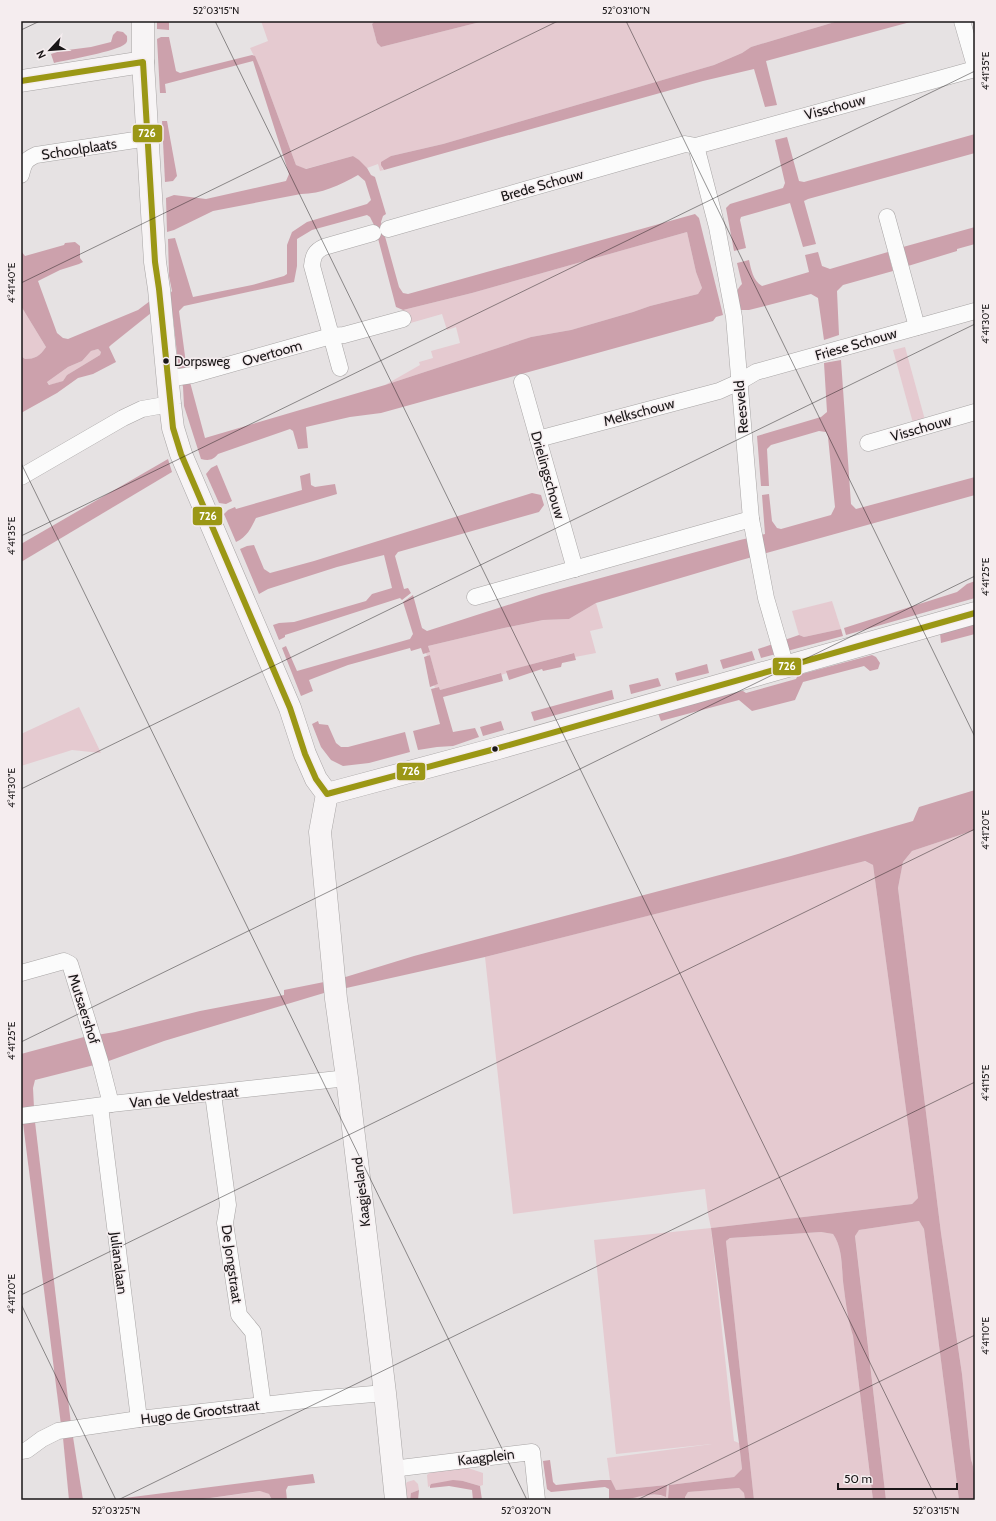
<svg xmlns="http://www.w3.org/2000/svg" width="996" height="1521" font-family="Cabin,sans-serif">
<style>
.green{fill:#e5cad0}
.water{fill:#cca1ac;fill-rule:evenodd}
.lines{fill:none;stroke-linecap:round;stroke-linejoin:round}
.street-casing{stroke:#a8a5a5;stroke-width:17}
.secondary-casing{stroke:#a8a5a5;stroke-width:23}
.street{stroke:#fbfbfb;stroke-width:16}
.secondary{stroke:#f7f4f5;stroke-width:22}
.bus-1-casing{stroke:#f5edef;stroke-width:9}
.bus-1{stroke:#9b9715;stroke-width:6}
.ticks{fill:none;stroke:#191617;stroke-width:1;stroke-opacity:0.45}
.bus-dot{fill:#191617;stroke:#f5edef;stroke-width:1.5}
.labels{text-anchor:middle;stroke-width:3;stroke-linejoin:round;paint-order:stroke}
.bus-label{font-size:13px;fill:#191617;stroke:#f5edef;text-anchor:start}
.street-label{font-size:14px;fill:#191617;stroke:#f5edef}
.line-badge{stroke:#f5edef;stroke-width:1.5}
.badge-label{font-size:11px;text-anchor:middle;font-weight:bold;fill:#fff}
.neatline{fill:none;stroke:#191617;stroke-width:1.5}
.ticks-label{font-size:10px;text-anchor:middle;fill:#191617}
</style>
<rect width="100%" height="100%" fill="#e6e2e3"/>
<g class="green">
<polygon points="261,21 375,21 372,24 377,43 381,47 484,21 838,21 751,47 742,53 714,65 443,144 391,156 382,168 384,170 380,171 378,164 367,168 353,156 305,169 296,165 261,70 250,48 268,41"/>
<polygon points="687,232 696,272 702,288 698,294 650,306 633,312 571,330 531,337 385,385 420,365 419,362 433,358 431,351 460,343 456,327 447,330 442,314 407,324 403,310 472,293"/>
<path d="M21 306 46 347C40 356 35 359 25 359L21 356Z"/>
<polygon points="905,347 925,420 913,423 893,350"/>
<polygon points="98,349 101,352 100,355 67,375 63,381 50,385 47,382 68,367 82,361 91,351"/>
<polygon points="832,601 841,629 804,637 799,635 792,611"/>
<polygon points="596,603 603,628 590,631 596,653 575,657 573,653 507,671 507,673 501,675 500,673 440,690 439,687 435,688 434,685 438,684 430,655 427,656 426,653 430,652 428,646 504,628 543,620 569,619"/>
<polygon points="79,707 101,753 72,750 21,766 21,734"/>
<path d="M975 830V1490C974 1480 975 1469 971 1460L962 1374 941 1233 898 888 903 862 912 851Z"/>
<path d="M864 861 873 865 918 1198 912 1204 711 1228 734 1441 739 1443 742 1469 734 1477 669 1485 668 1500H625C634 1495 657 1493 666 1497L667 1485 616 1490 610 1480 607 1458 712 1444 616 1454 594 1240 711 1228 708 1214 705 1189 513 1214 485 957Z"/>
<polygon points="919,1221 924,1229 959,1500 886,1500 855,1235 859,1230"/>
<path d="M821 1232 833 1234C844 1250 841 1271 844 1289 846 1305 848 1320 853 1336L873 1500H754L726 1241 730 1238Z"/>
<polygon points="468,1468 483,1473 483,1485 480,1486 463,1481 430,1486 428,1487 427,1475 431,1472"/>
<polygon points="414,1480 418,1484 419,1490 411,1493 410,1500 402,1500 401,1492 407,1482"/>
<polygon points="739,1488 744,1493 745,1500 685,1500 685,1497 688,1492"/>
<polygon points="261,1491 269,1494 272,1500 196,1500"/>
</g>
<g class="water">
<polygon points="157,21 169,21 169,30 157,29"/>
<polygon points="375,21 484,21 381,47 377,43 372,24"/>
<polygon points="838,21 914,21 766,61 777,105 765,107 754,69 703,81 384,170 381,165 381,162 391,156 443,144 714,65 742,53 751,47"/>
<path d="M117 31 123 32 127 36C127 39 128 42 125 44 118 51 67 60 54 63L51 54 60 51 91 47 111 42 113 35Z"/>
<path d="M161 37H169L176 71 180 73 252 55 255 56 261 70 296 165 306 169 353 156 359 160 367 168 371 175 375 177 386 214 383 216 381 222 399 287 403 293 408 294 695 214 699 218 723 315 716 317 713 321 381 413 350 417 306 427 308 448 298 449 293 431 290 429 218 454C213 460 209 461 201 459L184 406 183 387 179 372 173 317 168 311 151 313 111 345 109 347 116 362 93 374 78 378 57 393 21 413V356L25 359C35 359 40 356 46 347L21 306V251L25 256 64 245 65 243 75 242 80 246V258L83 262 79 264 60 270 38 281 57 333 63 338 68 339 138 310 150 301 166 299 172 291 169 276 168 239 175 238 193 297 252 285 284 276 287 274V245L292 232 307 222 367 204 371 200 365 181 358 175C340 185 321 194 301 194L213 211 174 230 167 232 166 198 174 195 206 199 286 181 289 174 253 61 165 84 166 93H160L157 39ZM367 215 370 217 375 227 396 307 403 310 472 293 687 232 696 272 702 288 698 294 650 306 633 312 571 330 531 337 385 385 205 438 187 371 179 311 184 306 294 282 297 266V239L312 230ZM98 349 101 352 100 355 67 375 63 381 49 385 47 382 68 367 82 361 91 351Z"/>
<polygon points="162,121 167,121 177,176 173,181 165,182"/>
<polygon points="975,134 975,153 808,199 804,201 816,244 803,247 790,203 741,217 740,220 746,248 734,251 726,208 730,204 783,188 785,183 775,140 787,137 799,181 804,182"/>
<polygon points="975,227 975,244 957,249 957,251 908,266 903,247"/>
<path d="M818 252 822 266 830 269 888 252 893 271 843 285 837 291 839 335 824 340 818 298 811 294 749 310H740C737 299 733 293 742 284L737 263 749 260C751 269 753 281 762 286L809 272 805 255Z"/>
<polygon points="841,360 851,504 856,509 975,477 975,495 738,561 596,603 569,619 543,620 504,628 428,646 430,652 423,654 421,648 411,651 410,648 348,665 309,680 313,691 301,696 282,648 286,646 297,671 410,639 413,634 403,602 413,595 422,628 427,631 542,594 740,540 765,534 762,495 769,494 772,521 777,528 781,529 831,515 835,507 828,437 826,432 819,431 771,445 767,449 769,486 761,486 757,436 821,417 827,412 824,363"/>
<polygon points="168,459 172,472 21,562 21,544"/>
<polygon points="217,465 232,501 226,504 219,503 206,474 211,468"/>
<path d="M310 473 311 485 315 487 335 484 337 494 256 518C251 528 247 537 236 542L224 514 228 510 235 507 236 509 302 490 300 476Z"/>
<polygon points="532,493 541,495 544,505 539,512 398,552 395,556 404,589 408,588 411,593 402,600 400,598 285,635 285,637 279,640 273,625 279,623 294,622 366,601 372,594 392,588 384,555 337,567 268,589 259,594 240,549 247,546 254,545 264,569 270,573 314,561"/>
<polygon points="975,581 975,598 846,635 844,628 957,592 967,584"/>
<polygon points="975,623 975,634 941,643 940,633"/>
<polygon points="841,629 843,636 761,658 758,649 799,635 804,637"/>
<polygon points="752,651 755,660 723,669 720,660"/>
<polygon points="574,653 576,660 562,663 561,667 543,671 542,669 509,680 506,671"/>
<polygon points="430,655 438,684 430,687 424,657"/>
<polygon points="872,655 876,657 880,663 878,669 870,671 864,666 803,682 795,700 752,711 739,700 661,721 658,713 740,689 746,693 796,679 798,675"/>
<polygon points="707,664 709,673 677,681 675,673"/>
<polygon points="501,673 503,681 443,697 453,732 475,728 479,737 453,746 437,747 418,750 413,731 440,724 431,689 439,687 440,690"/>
<polygon points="658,678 661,686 631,694 629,685"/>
<polygon points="612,690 614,699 534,721 531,712"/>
<polygon points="318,721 319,724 328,725 336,743 341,747 348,747 405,732 410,752 369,763 343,766 331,760 321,747 312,724"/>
<polygon points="501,721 504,730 483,736 480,727"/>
<path d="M975 790V830L912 851 903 862 898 888 941 1233 962 1374 971 1460C975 1468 975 1490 975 1500H959L924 1229 919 1221 859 1230 855 1236 886 1500H873L853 1336C848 1320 846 1305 844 1289 841 1271 844 1250 833 1234L821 1232 730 1238 726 1241 754 1500H745L744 1493 739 1488 688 1492 685 1497V1500L668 1499 669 1485 734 1477 742 1469 739 1443 711 1228 912 1204 918 1198 873 865 865 861 485 957 324 993 164 1041 106 1062 35 1080 33 1088 34 1108 22 1109 21 1054 84 1037 115 1032 200 1011 284 995V990L339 979 414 956 791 856 913 821 919 807Z"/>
<polygon points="35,1122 71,1424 61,1425 23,1123"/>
<polygon points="73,1437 83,1500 69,1500 63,1438"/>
<path d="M550 1460 553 1482 556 1485 601 1480H611L616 1490 667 1485 666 1497C655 1491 637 1497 625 1500 621 1501 614 1500 609 1500V1489L605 1487 551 1492 547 1489 543 1461Z"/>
<polygon points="313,1474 315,1483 288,1486 286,1490 287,1500 272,1500 269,1494 260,1491 196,1500 109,1500"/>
<polygon points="453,1480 463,1481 480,1486 482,1500 473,1500 472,1490 449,1486 430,1488 430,1486 431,1484"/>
<polygon points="419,1490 418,1500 410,1500 411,1493"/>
</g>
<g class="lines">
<g class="street-casing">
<g id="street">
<polyline points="962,21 975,66"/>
<polyline points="696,146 717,227 734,317 751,519 766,598 786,667"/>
<path d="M21 175C24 163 25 160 36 155L148 138"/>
<polyline points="887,217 917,327"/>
<polyline points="388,229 685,144 696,146 975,69"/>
<path d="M340 368 312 266C313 256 315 251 324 247L373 233"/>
<polyline points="167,379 192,375 331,336 344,335 403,319"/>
<polyline points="522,382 575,569"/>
<polyline points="538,439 719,391 739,382 756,372 975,311"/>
<polyline points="868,443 975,412"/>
<polyline points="21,477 123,418 142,409 170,404"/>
<polyline points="475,597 751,519"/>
<polyline points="21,973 64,961 70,964 100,1061 111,1104"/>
<polyline points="213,1094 228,1205 225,1223 239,1315 253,1332 263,1405"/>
<polyline points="100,1106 139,1419"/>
<polyline points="21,1116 111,1104 347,1078"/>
<polyline points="21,1451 27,1450 42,1439 58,1431 139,1419 315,1399 385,1393"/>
<polyline points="392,1469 532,1452 537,1500"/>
</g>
</g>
<g class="secondary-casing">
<g id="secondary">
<polyline points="143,21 143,62 155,262 159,289 170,404 173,428 181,454 290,708 305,754 316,779 327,794 320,832 336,999 347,1078 385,1393 396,1500"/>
<polyline points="21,81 143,62"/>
<polyline points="327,794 495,749 975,613"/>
</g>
</g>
<use href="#street" class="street"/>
<use href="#secondary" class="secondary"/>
<g class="bus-1-casing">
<polyline id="bus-1" points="21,81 143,62 155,262 159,289 173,428 181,454 290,708 305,754 316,779 327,794 495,749 975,613"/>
</g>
<use href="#bus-1" class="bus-1"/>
</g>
<path class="ticks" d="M215 21 937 1500M626 21 975 737M21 30 40 21M21 283 558 21M21 463 527 1500M21 536 975 71M21 789 975 324M21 1042 975 576M21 1295 975 829M21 1304 116 1500M118 1500 975 1082M637 1500 975 1335"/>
<g class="bus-dot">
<circle cx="166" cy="361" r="3.5"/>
<circle cx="495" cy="749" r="3.5"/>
</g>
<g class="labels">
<g class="bus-label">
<text x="174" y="366">Dorpsweg</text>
</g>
<g class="street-label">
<text transform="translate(835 107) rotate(-15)" y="5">Visschouw</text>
<text transform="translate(79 149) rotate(-9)" y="5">Schoolplaats</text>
<text transform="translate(542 185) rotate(-16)" y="5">Brede Schouw</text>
<text transform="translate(856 344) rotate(-16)" y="5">Friese Schouw</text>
<text transform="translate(272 353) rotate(-16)" y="5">Overtoom</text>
<text transform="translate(741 407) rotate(-95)" y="5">Reesveld</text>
<text transform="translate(639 412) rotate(-15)" y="5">Melkschouw</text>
<text transform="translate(921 428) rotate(-16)" y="5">Visschouw</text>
<text transform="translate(548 475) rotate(74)" y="5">Drielingschouw</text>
<text transform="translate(84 1009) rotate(72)" y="5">Mutsaershof</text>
<text transform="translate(184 1097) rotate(-6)" y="5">Van de Veldestraat</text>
<text transform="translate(361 1192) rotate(-97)" y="5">Kaagjesland</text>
<text transform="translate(119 1263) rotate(83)" y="5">Julianalaan</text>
<text transform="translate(232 1264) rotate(82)" y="5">De Jongstraat</text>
<text transform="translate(200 1412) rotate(-7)" y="5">Hugo de Grootstraat</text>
<text transform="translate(486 1457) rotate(-7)" y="5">Kaagplein</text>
</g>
</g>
<g class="line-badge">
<rect x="132" y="124" width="31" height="19" rx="4" fill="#9b9715"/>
<rect x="192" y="506" width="31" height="20" rx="4" fill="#9b9715"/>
<rect x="772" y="657" width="30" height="19" rx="4" fill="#9b9715"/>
<rect x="396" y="762" width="30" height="19" rx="4" fill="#9b9715"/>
</g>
<g class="badge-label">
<text x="147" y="137">726</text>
<text x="208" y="520">726</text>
<text x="787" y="670">726</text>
<text x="411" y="775">726</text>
</g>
<rect width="996" height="1521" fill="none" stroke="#f5edef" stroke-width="44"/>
<g transform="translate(50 50) rotate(244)" stroke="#f5edef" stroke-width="3" paint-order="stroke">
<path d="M0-3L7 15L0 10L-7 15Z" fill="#191617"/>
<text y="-6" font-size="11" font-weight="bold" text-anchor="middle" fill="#191617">N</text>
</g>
<path d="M838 1483v6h119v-6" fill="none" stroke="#191617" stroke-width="2"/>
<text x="844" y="1483" font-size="12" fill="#191617" stroke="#f5edef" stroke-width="3" paint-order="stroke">50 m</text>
<rect x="22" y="22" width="952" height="1477" class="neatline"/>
<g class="ticks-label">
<text x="216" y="14">52°03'15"N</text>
<text x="626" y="14">52°03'10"N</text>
<text transform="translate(985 71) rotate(-90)" y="4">4°41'35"E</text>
<text transform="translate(11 283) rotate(-90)" y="4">4°41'40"E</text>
<text transform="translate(985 324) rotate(-90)" y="4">4°41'30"E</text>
<text transform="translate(11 536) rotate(-90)" y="4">4°41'35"E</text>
<text transform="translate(985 577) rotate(-90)" y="4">4°41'25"E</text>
<text transform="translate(11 788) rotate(-90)" y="4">4°41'30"E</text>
<text transform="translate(985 830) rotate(-90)" y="4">4°41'20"E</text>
<text transform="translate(11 1041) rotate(-90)" y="4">4°41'25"E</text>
<text transform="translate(985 1083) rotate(-90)" y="4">4°41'15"E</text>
<text transform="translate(11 1294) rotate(-90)" y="4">4°41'20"E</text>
<text transform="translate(985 1336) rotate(-90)" y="4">4°41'10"E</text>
<text x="116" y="1514">52°03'25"N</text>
<text x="526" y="1514">52°03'20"N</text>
<text x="936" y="1514">52°03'15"N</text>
</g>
</svg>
